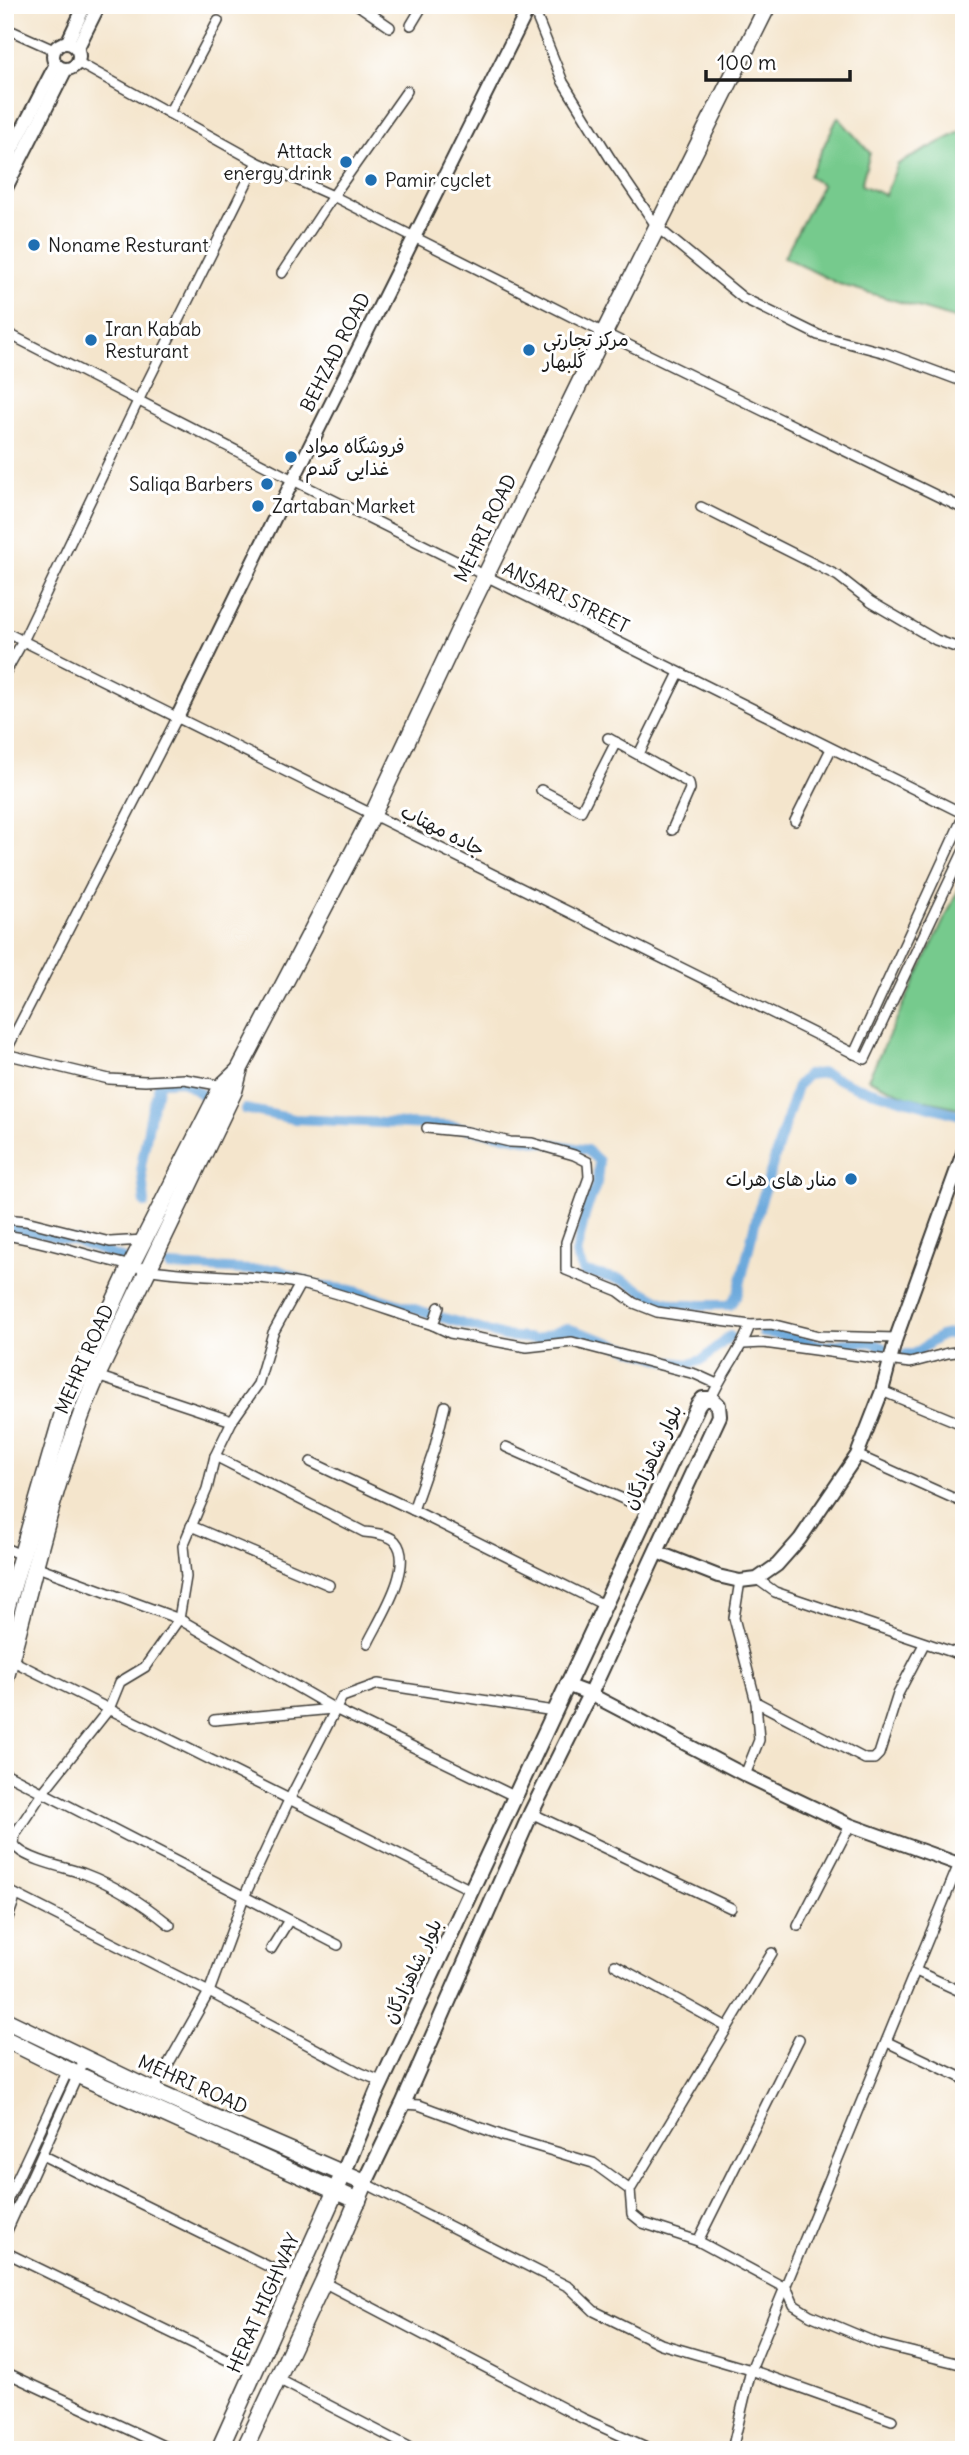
<svg xmlns="http://www.w3.org/2000/svg" width="969" height="2455" font-family="Delius,'Playpen Sans Arabic',sans-serif">
<style>
.green{fill:#76ca8d;stroke:#497354;stroke-width:2}
.lines{fill:none;stroke-linecap:round;stroke-linejoin:round}
.canal{stroke:#69a7db;stroke-width:10}
.street-casing{stroke:#3c3a36;stroke-width:12}
.secondary-casing{stroke:#3c3a36;stroke-width:16}
.primary-casing{stroke:#3c3a36;stroke-width:18}
.highway-casing{stroke:#3c3a36;stroke-width:19}
.street{stroke:#fff;stroke-width:9}
.secondary{stroke:#fff;stroke-width:12}
.primary{stroke:#fff;stroke-width:14}
.highway{stroke:#fff;stroke-width:16}
.poi-dot{fill:#1f6fb2;stroke:#fff;stroke-width:2.5}
.labels{text-anchor:middle;stroke-width:6;stroke-linejoin:round;paint-order:stroke}
.poi-label{font-size:19px;fill:#1c1c1c;stroke:#fff;text-anchor:start}
.street-label{font-size:19px;fill:#1c1c1c;stroke:#fff}
</style>
<rect width="100%" height="100%" fill="#fff"/>
<filter id="ink" filterUnits="userSpaceOnUse"><feTurbulence type="fractalNoise" baseFrequency=".0143" numOctaves="2"/><feDisplacementMap in="SourceGraphic" scale="14" xChannelSelector="R" yChannelSelector="G"/><feConvolveMatrix kernelMatrix="1 2 1 2 8 2 1 2 1" color-interpolation-filters="sRGB"/></filter>
<filter id="wash" filterUnits="userSpaceOnUse"><feTurbulence type="fractalNoise" baseFrequency=".00686" numOctaves="4" result="noise"/><feDisplacementMap in="SourceGraphic" scale="28" xChannelSelector="R" yChannelSelector="G"/><feGaussianBlur stdDeviation="1.57" result="paint"/><feColorMatrix in="noise" values="0 0 0 0 0 0 0 0 0 0 0 0 0 0 0 0 0 1.4 0 .05"/><feComposite in="paint" operator="in"/></filter>
<g filter="url(#wash)">
<rect width="100%" height="100%" fill="#f4e5cc"/>
<g class="green">
<polygon points="838,117 870,153 861,185 885,195 898,164 964,130 964,321 839,284 784,257 822,185 809,176"/>
<polygon points="964,878 964,1109 908,1097 868,1079"/>
</g>
<g class="lines">
<g class="canal">
<polyline points="245,1109 294,1119 452,1126 587,1150 599,1161 597,1183 586,1211 576,1254 584,1272 623,1280 657,1299 677,1305 730,1305 738,1293 757,1215 797,1086 807,1075 824,1073 856,1087 964,1116"/>
<polyline points="145,1203 141,1166 151,1113 160,1082 182,1081 204,1096"/>
<polyline points="5,1226 75,1241 124,1259"/>
<polyline points="169,1266 251,1270 277,1269 317,1286 352,1290 503,1336 537,1339 567,1328 670,1362 690,1364 704,1359 730,1336"/>
<polyline points="763,1333 775,1334 827,1346 845,1343 871,1342 883,1347"/>
<polyline points="906,1354 914,1354 940,1336 957,1332 964,1337"/>
</g>
</g>
</g>
<g filter="url(#ink)">
<g class="lines">
<g class="street-casing">
<g id="street">
<polyline points="358,5 390,27"/>
<polyline points="532,5 563,82 610,158 657,227 743,298 818,335 886,353 964,382"/>
<polyline points="411,25 423,5"/>
<polyline points="5,28 54,50"/>
<polyline points="77,62 257,162 333,196 604,333 964,509"/>
<polyline points="169,113 218,21"/>
<polyline points="282,273 333,196 407,91"/>
<polyline points="5,332 293,480 964,814"/>
<polyline points="701,507 838,576 871,602 936,640 964,650"/>
<polyline points="5,632 865,1059 964,850"/>
<polyline points="5,673 23,641 138,401 257,162"/>
<polyline points="608,738 689,783 690,789 672,830"/>
<polyline points="639,754 679,673"/>
<polyline points="541,790 581,811 616,742"/>
<polyline points="795,821 831,749"/>
<polyline points="5,1053 177,718"/>
<polyline points="5,1054 109,1079 145,1081 184,1079 223,1086"/>
<polyline points="854,1054 964,815"/>
<polyline points="427,1128 467,1132 510,1142 532,1143 574,1155 588,1162 589,1177 566,1242 566,1270 618,1291 634,1303 657,1312 750,1325 771,1324 819,1336 896,1338"/>
<polyline points="5,1219 26,1221 110,1242 144,1240"/>
<path d="M5 1235C53 1242 98 1260 146 1269 197 1278 249 1273 300 1284 343 1293 391 1312 433 1325L450 1333 527 1347 572 1342 695 1374 717 1384"/>
<polyline points="433,1325 439,1307"/>
<polyline points="744,1344 764,1343 910,1363 948,1353 964,1351"/>
<polyline points="97,1376 232,1421"/>
<polyline points="882,1391 964,1425"/>
<path d="M711 1399C722 1372 741 1352 750 1325"/>
<polyline points="506,1447 648,1510"/>
<polyline points="857,1455 964,1503"/>
<path d="M215 1456 364 1532C373 1533 388 1534 395 1541 416 1565 379 1620 368 1643"/>
<polyline points="311,1462 413,1510 604,1605"/>
<polyline points="413,1510 434,1450 445,1406"/>
<polyline points="191,1526 329,1585"/>
<polyline points="5,1548 21,1555"/>
<polyline points="35,1566 179,1619 335,1709 514,1796"/>
<polyline points="757,1579 775,1592 964,1656"/>
<polyline points="740,1581 734,1618 756,1702 759,1740 745,1775"/>
<polyline points="9,1659 471,1890"/>
<polyline points="756,1702 865,1759 874,1759 879,1754 898,1694 924,1644"/>
<polyline points="214,1720 333,1709"/>
<polyline points="5,1773 338,1945"/>
<polyline points="531,1813 731,1908"/>
<polyline points="5,1889 209,1992 361,2073 383,2082"/>
<path d="M170 1925C144 1904 117 1886 85 1874 68 1868 31 1861 18 1849 13 1845 14 1841 15 1834L43 1792 109 1709 120 1682 145 1667 179 1619 186 1577 183 1546 207 1489 215 1456 232 1421 258 1384 273 1333 300 1284"/>
<polyline points="5,1926 16,1895"/>
<polyline points="798,1926 850,1825"/>
<polyline points="271,1949 289,1920"/>
<polyline points="772,1953 630,2190 632,2214 643,2223 698,2241 787,2289 794,2305 810,2315 879,2344 964,2365"/>
<polyline points="615,1965 727,2027"/>
<polyline points="916,1971 964,1993"/>
<polyline points="887,2042 964,2079"/>
<polyline points="153,2091 209,1992 244,1897 289,1800 342,1697 378,1684 554,1711"/>
<polyline points="403,2104 419,2105 503,2136 593,2163 630,2190"/>
<polyline points="42,2155 296,2280"/>
<polyline points="365,2183 569,2287 594,2311 661,2344 751,2370 892,2420"/>
<polyline points="5,2205 69,2068"/>
<polyline points="5,2235 85,2059"/>
<polyline points="698,2241 799,2039"/>
<polyline points="5,2252 254,2373"/>
<polyline points="323,2282 582,2418 653,2450"/>
<polyline points="5,2372 172,2450"/>
<polyline points="278,2379 415,2450"/>
<polyline points="732,2450 751,2370 959,1864"/>
</g>
</g>
<g class="secondary-casing">
<g id="secondary">
<polyline points="67,43 85,5"/>
<circle cx="66" cy="56" r="13"/>
<polyline points="77,49 99,5"/>
<polyline points="5,163 56,64"/>
<polyline points="5,190 66,69"/>
<polyline points="177,718 293,480 530,5"/>
<polyline points="657,1552 718,1576 740,1581 757,1579 777,1565 800,1539 857,1455 882,1391 896,1338 964,1150"/>
<polyline points="566,1685 590,1694 745,1775 850,1825 964,1866"/>
</g>
</g>
<g class="primary-casing">
<polyline id="primary" points="344,2172 377,2092 698,1405 703,1399 711,1399 718,1405 719,1416 590,1694 531,1813 403,2104 365,2183"/>
</g>
<g class="highway-casing">
<g id="highway">
<polyline points="5,1613 63,1413 131,1265 222,1086 239,1070"/>
<path d="M5 1680C33 1579 55 1473 97 1376L234 1091 240 1068 373 814 461 626 604 333 768 5"/>
<polyline points="5,2020 153,2091 365,2183 323,2282 244,2450"/>
<polyline points="5,2039 78,2075 358,2201"/>
<polyline points="219,2450 340,2181"/>
</g>
</g>
<use href="#street" class="street"/>
<use href="#secondary" class="secondary"/>
<use href="#primary" class="primary"/>
<use href="#highway" class="highway"/>
</g>
</g>
<g class="poi-dot">
<circle cx="346" cy="162" r="7"/>
<circle cx="371" cy="180" r="7"/>
<circle cx="34" cy="245" r="7"/>
<circle cx="91" cy="340" r="7"/>
<circle cx="529" cy="350" r="7"/>
<circle cx="291" cy="457" r="7"/>
<circle cx="267" cy="484" r="7"/>
<circle cx="258" cy="506" r="7"/>
<circle cx="851" cy="1179" r="7"/>
</g>
<g class="labels">
<g class="poi-label">
<text x="332" y="158" text-anchor="end">Attack<tspan x="332" dy="22">energy drink</tspan></text>
<text x="385" y="187">Pamir cyclet</text>
<text x="48" y="252">Noname Resturant</text>
<text x="105" y="336">Iran Kabab<tspan x="105" dy="22">Resturant</tspan></text>
<text x="543" y="346">مرکز تجارتی<tspan x="543" dy="22">گلبهار</tspan></text>
<text x="305" y="453">فروشگاه مواد<tspan x="305" dy="22">غذایی گندم</tspan></text>
<text x="253" y="491" text-anchor="end">Saliqa Barbers</text>
<text x="272" y="513">Zartaban Market</text>
<text x="837" y="1186" text-anchor="end">منار های هرات</text>
</g>
<g class="street-label">
<text transform="translate(335 352) rotate(-63)" y="7">BEHZAD ROAD</text>
<text transform="translate(485 528) rotate(-64)" y="7">MEHRI ROAD</text>
<text transform="translate(566 597) rotate(26)" y="7">ANSARI STREET</text>
<text transform="translate(443 830) rotate(27)" y="7">جاده مهتاب</text>
<text transform="translate(84 1359) rotate(-66)" y="7">MEHRI ROAD</text>
<text transform="translate(652 1457) rotate(-65)" y="7">بلوار شاهزادگان</text>
<text transform="translate(412 1971) rotate(-65)" y="7">بلوار شاهزادگان</text>
<text transform="translate(193 2084) rotate(24)" y="7">MEHRI ROAD</text>
<text transform="translate(263 2303) rotate(-66)" y="7">HERAT HIGHWAY</text>
</g>
</g>
<rect width="969" height="2455" fill="none" stroke="#fff" stroke-width="28"/>
<path d="M706 70v10h144v-10" fill="none" stroke="#1c1c1c" stroke-width="3.5"/>
<text x="717" y="70" font-size="21" fill="#1c1c1c" stroke="#ffffff" stroke-width="5" paint-order="stroke">100 m</text>
</svg>
